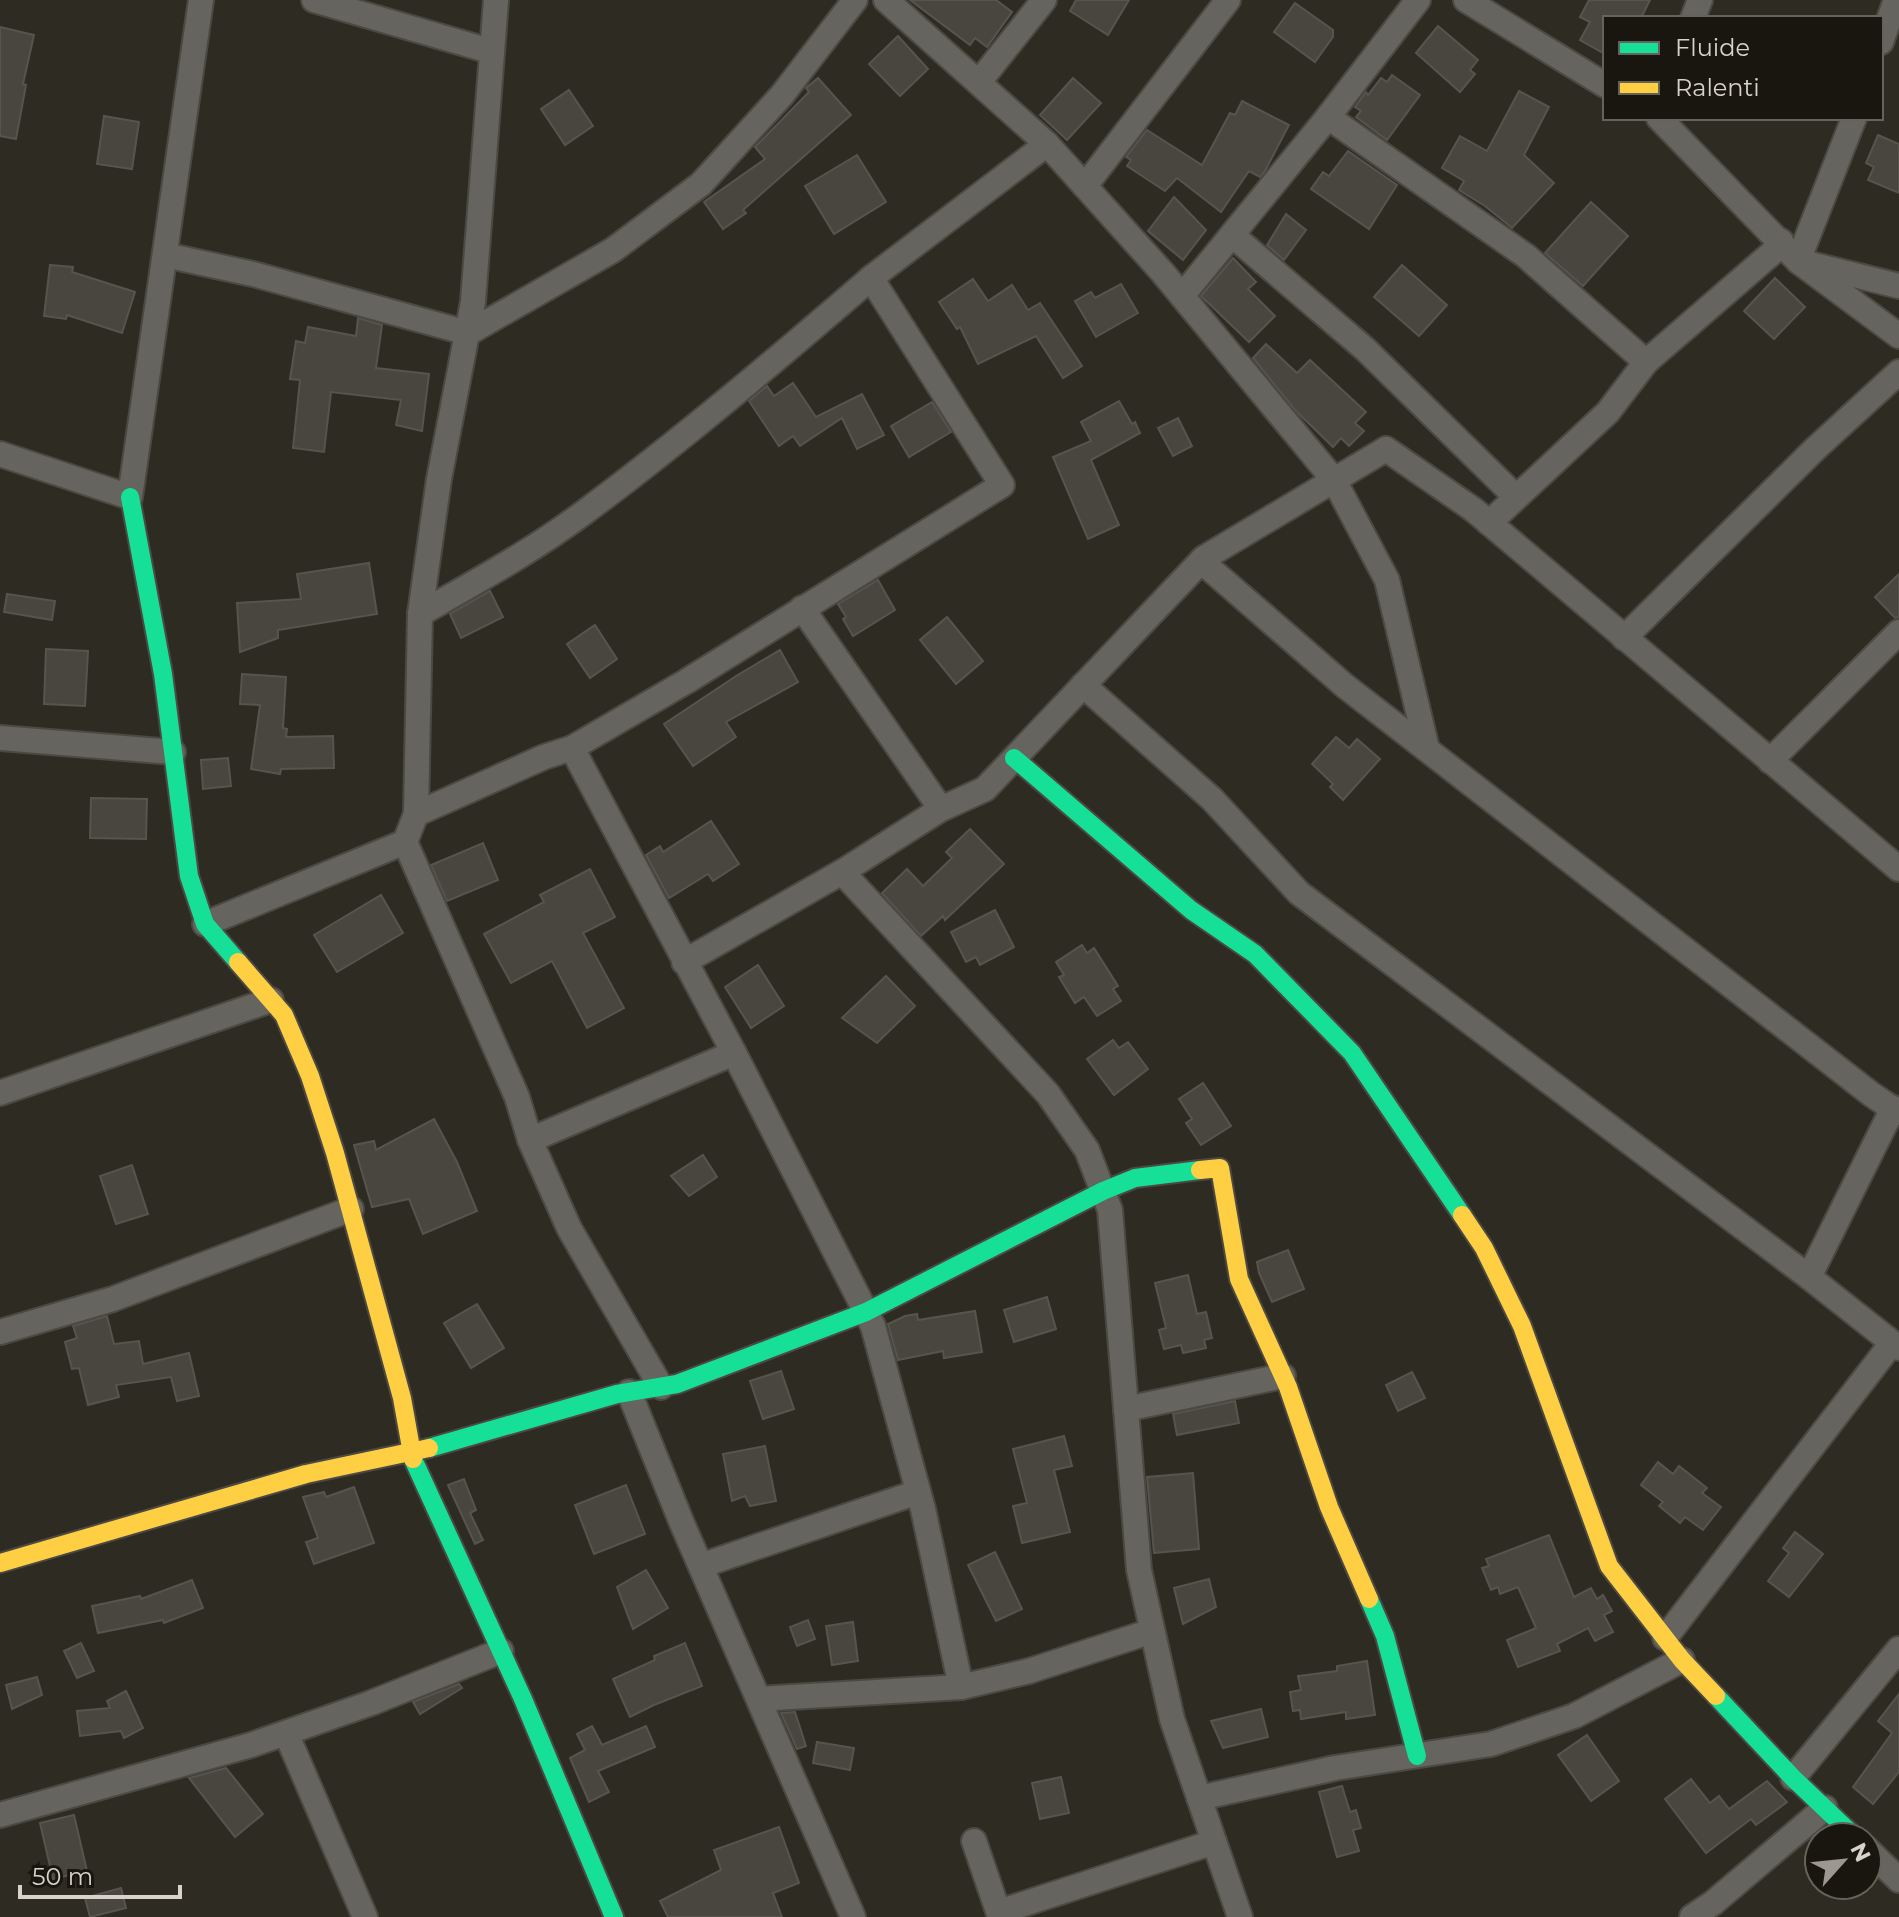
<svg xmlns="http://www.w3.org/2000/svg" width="1899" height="1917" font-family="Montserrat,sans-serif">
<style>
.building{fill:#49463f;stroke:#57544d;stroke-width:2}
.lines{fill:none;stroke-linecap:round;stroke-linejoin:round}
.street-casing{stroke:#4c4942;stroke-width:28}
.fast-casing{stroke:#4c4942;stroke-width:22}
.slow-casing{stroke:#4c4942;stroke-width:22}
.street{stroke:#66645e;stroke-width:24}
.fast{stroke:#16e098;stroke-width:18}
.slow{stroke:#ffcf43;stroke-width:18}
</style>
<rect width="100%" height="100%" fill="#2e2b23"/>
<g class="building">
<polygon points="910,0 996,0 1012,12 987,47 975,38 970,45"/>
<polygon points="1076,0 1129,0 1108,35 1070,11"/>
<polygon points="1589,0 1650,0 1641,18 1605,18 1605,54 1580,40 1590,22 1580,17"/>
<polygon points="1295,3 1333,30 1333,37 1315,62 1274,32"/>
<polygon points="1438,26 1478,60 1470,70 1475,74 1460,92 1416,53"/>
<polygon points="0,27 34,35 23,84 26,85 16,139 0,136"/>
<polygon points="898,36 928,69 900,96 869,64"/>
<polygon points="1392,75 1420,95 1387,140 1356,117 1361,111 1355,107 1366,92 1368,95 1381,78 1387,82"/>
<polygon points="818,78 851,115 743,210 746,213 723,229 704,202 765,159 755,147 809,92 806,88"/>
<polygon points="1073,78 1101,103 1067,140 1040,115"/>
<polygon points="569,90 593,126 565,145 541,109"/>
<polygon points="1519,91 1549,107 1524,155 1554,183 1512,228 1485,206 1459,190 1464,181 1442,168 1460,136 1487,151"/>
<polygon points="1242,101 1289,125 1265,171 1260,177 1249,171 1221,212 1177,178 1165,191 1127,166 1131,160 1126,157 1147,130 1202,165 1230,113 1235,115"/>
<polygon points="104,116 139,122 132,169 97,164"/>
<polygon points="1878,135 1899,144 1899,193 1868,180 1874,167 1866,163"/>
<polygon points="1348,151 1397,185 1369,229 1311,189 1323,172 1329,176"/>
<polygon points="857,155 886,202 834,234 805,186"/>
<polygon points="1174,197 1206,230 1183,260 1148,231"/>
<polygon points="1591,202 1628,236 1583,286 1545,253"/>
<polygon points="1286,214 1306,230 1284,260 1267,245"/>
<polygon points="1233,258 1256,282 1248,289 1275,316 1249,342 1201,296"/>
<polygon points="50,265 73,267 72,272 135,292 122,333 67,315 66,319 44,316"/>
<polygon points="1402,265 1447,305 1419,336 1374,297"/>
<polygon points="1775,278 1805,307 1774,339 1744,311"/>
<polygon points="973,279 988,301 1012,285 1028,310 1040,303 1082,366 1063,378 1036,336 978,364 960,327 957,329 939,302"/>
<polygon points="1121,284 1138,313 1096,337 1075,301 1091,292 1095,298"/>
<polygon points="358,318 382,325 376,368 429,374 422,431 396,425 401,400 331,392 324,452 293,448 300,380 290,379 296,341 305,343 308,327 356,336"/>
<polygon points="1266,344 1297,373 1310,360 1366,412 1355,423 1364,431 1349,446 1341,438 1333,447 1295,410 1253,358"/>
<polygon points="793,383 816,417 862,394 884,435 857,449 842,418 800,446 793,436 779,446 749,401 767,386 774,396"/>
<polygon points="1119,401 1132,424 1135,422 1140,433 1091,460 1119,525 1088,539 1053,457 1091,441 1081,422"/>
<polygon points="932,402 951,432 909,457 891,426"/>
<polygon points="1178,418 1192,446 1173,456 1158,428"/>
<polygon points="369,563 377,614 278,630 278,638 240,652 237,603 301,599 297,574"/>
<polygon points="1899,574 1899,617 1895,618 1875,597"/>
<polygon points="878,580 895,610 853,636 843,619 846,617 838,604"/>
<polygon points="490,591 503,617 461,638 450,614"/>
<polygon points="7,594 55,601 52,620 4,612"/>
<polygon points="947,617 983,661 956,684 920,640"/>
<polygon points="595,625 617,659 590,678 567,644"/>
<polygon points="46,649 88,651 85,706 44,704"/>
<polygon points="780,650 798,682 726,722 736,737 693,766 664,724 736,676"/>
<polygon points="242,674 286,677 283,728 287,729 286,737 333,736 334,768 281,769 280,774 251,769 260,705 240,704"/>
<polygon points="1336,737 1349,748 1357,739 1380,759 1343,800 1330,787 1333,784 1312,764"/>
<polygon points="228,758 231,786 203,789 201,760"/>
<polygon points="91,798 147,799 146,839 90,838"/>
<polygon points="711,821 739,864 713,881 708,874 669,898 646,855 660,846 663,852"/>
<polygon points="970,829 1004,864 945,920 943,916 921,936 882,893 907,869 923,886 952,858 946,852"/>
<polygon points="483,843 498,880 447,901 431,865"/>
<polygon points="590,869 615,917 583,933 624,1008 587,1028 552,961 511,983 484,934 544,902 540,895"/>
<polygon points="381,895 403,933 337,972 314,935"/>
<polygon points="995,910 1014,947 980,965 976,957 966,962 951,932"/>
<polygon points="1082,945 1087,953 1094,948 1118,986 1113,989 1121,1001 1097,1016 1084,997 1075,1003 1059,977 1064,975 1056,962"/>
<polygon points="758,965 784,1006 751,1028 725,987"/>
<polygon points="886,976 915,1006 877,1043 842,1018"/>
<polygon points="1113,1040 1119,1048 1128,1042 1148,1069 1114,1095 1087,1059"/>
<polygon points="1203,1083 1231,1126 1201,1145 1186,1123 1192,1119 1179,1099"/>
<polygon points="434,1119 457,1162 477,1211 423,1234 409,1199 372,1207 354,1145 374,1141 376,1150"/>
<polygon points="703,1155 717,1177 689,1196 671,1176"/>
<polygon points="132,1165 148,1214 116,1224 100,1176"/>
<polygon points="1288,1250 1304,1289 1272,1302 1259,1273 1257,1262"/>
<polygon points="1188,1275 1197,1314 1206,1312 1212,1338 1204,1340 1206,1348 1183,1353 1181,1345 1164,1349 1159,1330 1166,1328 1155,1283"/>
<polygon points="1047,1297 1056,1329 1014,1342 1004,1310"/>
<polygon points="477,1304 504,1348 471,1368 444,1323"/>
<polygon points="975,1311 982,1352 944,1358 943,1351 898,1360 888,1324 905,1316 917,1314 918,1320"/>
<polygon points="107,1316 114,1344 139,1341 143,1364 189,1353 199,1396 177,1401 171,1377 116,1385 119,1397 88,1405 79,1368 72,1369 65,1342 77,1338 73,1326"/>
<polygon points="781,1371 794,1409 763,1419 750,1381"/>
<polygon points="1412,1372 1425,1398 1398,1411 1386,1385"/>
<polygon points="1235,1401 1239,1423 1177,1435 1173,1414"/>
<polygon points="1064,1436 1072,1466 1054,1470 1070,1532 1022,1543 1013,1506 1027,1503 1013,1449"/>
<polygon points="765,1446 776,1501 750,1506 745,1496 732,1501 723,1454"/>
<polygon points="1658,1462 1673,1474 1679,1466 1707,1488 1702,1493 1721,1507 1703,1530 1685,1517 1680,1523 1659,1506 1663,1502 1641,1485"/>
<polygon points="1193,1473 1199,1549 1154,1553 1147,1477"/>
<polygon points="464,1479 476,1510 470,1513 483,1540 475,1544 448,1485"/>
<polygon points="626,1485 645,1534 594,1554 575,1505"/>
<polygon points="354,1487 374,1543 314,1564 306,1542 318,1538 303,1497 324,1492 326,1497"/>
<polygon points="1795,1532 1823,1554 1789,1597 1768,1581 1789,1553 1783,1548"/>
<polygon points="1549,1535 1574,1597 1591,1588 1597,1599 1603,1595 1612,1611 1604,1615 1613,1632 1595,1641 1588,1628 1557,1644 1560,1651 1518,1667 1507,1640 1536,1628 1518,1587 1500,1594 1498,1587 1491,1590 1482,1568 1489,1566 1486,1559"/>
<polygon points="995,1552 1022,1609 996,1621 968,1565"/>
<polygon points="646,1570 668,1608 633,1629 617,1587"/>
<polygon points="1209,1579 1216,1607 1183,1624 1174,1588"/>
<polygon points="192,1580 203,1608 164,1623 163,1620 98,1633 92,1606 140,1596 141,1599"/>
<polygon points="808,1620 815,1639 797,1646 790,1627"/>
<polygon points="853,1622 858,1661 832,1665 826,1626"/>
<polygon points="81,1643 94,1671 77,1678 64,1651"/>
<polygon points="685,1643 702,1686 654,1705 630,1717 613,1679 655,1660 654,1656"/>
<polygon points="1367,1661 1375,1715 1346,1719 1346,1712 1301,1719 1300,1710 1293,1711 1290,1692 1301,1690 1298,1676 1337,1671 1337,1666"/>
<polygon points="37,1677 42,1695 12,1709 6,1685"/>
<polygon points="459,1684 462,1688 420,1714 413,1702"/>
<polygon points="126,1691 143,1728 124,1738 121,1731 80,1736 77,1711 110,1708 107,1701"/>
<polygon points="1899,1694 1899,1772 1873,1804 1853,1787 1892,1733 1878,1721"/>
<polygon points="1261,1709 1268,1737 1223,1748 1211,1721"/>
<polygon points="795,1712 806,1746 797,1749 781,1713"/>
<polygon points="592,1726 602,1745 646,1726 655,1747 598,1771 609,1792 589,1802 570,1758 585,1750 577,1734"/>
<polygon points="1587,1735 1619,1781 1591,1801 1558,1755"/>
<polygon points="817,1742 854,1748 850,1770 813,1763"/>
<polygon points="226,1768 263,1814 235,1837 189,1778"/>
<polygon points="1061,1777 1069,1813 1040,1819 1032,1783"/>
<polygon points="1691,1779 1710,1803 1719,1796 1729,1809 1767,1781 1787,1802 1756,1825 1751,1819 1706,1853 1665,1799"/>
<polygon points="1342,1786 1350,1812 1356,1810 1361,1828 1353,1830 1359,1851 1337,1857 1319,1792"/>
<polygon points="74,1815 87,1871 53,1879 40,1823"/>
<polygon points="779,1827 799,1883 773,1893 782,1917 668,1917 660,1901 721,1870 714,1850"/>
<polygon points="121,1888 126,1908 90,1917 85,1898"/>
</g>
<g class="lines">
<g class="street-casing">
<g id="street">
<polyline points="314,0 490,51"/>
<polyline points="886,0 1047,144 1163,273 1334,480 1387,580 1427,749"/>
<polyline points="1466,0 1605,85"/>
<polyline points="1693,18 1700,0"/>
<polyline points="1881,42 1896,0"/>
<polyline points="979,82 1044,0"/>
<polyline points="1328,117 1526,256 1646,362"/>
<polyline points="1659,118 1798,261 1899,336"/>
<polyline points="1854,118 1798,261 1899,286"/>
<polyline points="1085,186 1228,0"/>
<polyline points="1232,235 1365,349 1515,496"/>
<polyline points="165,255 253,274 468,333 613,250 701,184 782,95 855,0"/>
<polyline points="1182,296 1328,117 1418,0"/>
<polyline points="0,454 130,497 201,0"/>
<polyline points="1489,523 1608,412 1646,362 1772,253 1781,241"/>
<polyline points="1201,561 1345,686 1871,1094 1899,1113"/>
<polyline points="802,608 941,809"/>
<path d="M420 614C475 582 531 552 582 514 682 440 777 359 871 278"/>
<polyline points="1624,638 1815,449 1899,372"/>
<polyline points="1083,685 1212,799 1299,893 1809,1277 1899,1348"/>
<polyline points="0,738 173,752"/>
<polyline points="572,748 734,1053 873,1326 923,1509 961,1687"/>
<polyline points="1770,761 1899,632"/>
<polyline points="416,814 544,757 572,748 687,681 1002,485 871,278 1047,144"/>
<polyline points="405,842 517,1097 530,1140 569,1228 661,1387"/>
<polyline points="842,872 941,809 985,789 1204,558 1386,449 1474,510 1899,869"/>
<polyline points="205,924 405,842 416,814 420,614 439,479 473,302 496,0"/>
<polyline points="684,962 842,872 1048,1094 1087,1150 1110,1210 1139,1570 1172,1719 1240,1917"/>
<polyline points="0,1093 271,1000"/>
<polyline points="530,1140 734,1053"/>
<polyline points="1809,1277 1893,1108"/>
<polyline points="0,1332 113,1299 351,1209"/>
<polyline points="629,1392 681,1521 853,1917"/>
<polyline points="1126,1409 1283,1376"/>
<polyline points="703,1565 918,1492"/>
<polyline points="1665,1638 1892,1343"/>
<polyline points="759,1699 961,1687 1029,1671 1152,1631"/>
<polyline points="286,1733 365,1917"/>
<polyline points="1793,1778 1899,1649"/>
<polyline points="1199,1798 1335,1768 1491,1744 1574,1716 1682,1660"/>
<polyline points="0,1815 251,1745 371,1703 501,1651"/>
<polyline points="974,1841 1000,1917"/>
<polyline points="1867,1849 1899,1880"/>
<polyline points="999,1912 1214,1842"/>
<polyline points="1692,1917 1713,1903 1825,1808"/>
</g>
</g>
<g class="fast-casing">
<g id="fast">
<polyline points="130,497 163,674 189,876 205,924 238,962"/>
<polyline points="1014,758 1191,910 1255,954 1352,1053 1462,1215"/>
<polyline points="429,1448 617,1394 677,1384 866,1312 1103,1191 1135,1178 1200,1170"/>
<polyline points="413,1459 523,1699 614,1917"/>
<polyline points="1369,1599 1385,1636 1417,1756"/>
<polyline points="1716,1696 1793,1778 1855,1837"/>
</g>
</g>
<g class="slow-casing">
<g id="slow">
<polyline points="238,962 284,1015 310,1076 335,1153 402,1398 413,1459"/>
<polyline points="1200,1170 1220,1168 1239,1279 1288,1387 1329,1507 1369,1599"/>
<polyline points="1462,1215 1484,1248 1522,1326 1609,1566 1682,1660 1716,1696"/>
<polyline points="0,1563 306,1474 429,1448"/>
</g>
</g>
<use href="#street" class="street"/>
<use href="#fast" class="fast"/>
<use href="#slow" class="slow"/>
</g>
<rect x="1603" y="16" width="280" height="104" fill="#19160f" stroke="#656259" stroke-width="2"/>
<rect x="1619" y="42" width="40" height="12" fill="#16e098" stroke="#656259" stroke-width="2"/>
<text x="1675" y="56" font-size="24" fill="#d7d3c9">Fluide</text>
<rect x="1619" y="82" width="40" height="12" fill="#ffcf43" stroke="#656259" stroke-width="2"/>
<text x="1675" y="96" font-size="24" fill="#d7d3c9">Ralenti</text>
<g transform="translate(1843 1861) rotate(63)"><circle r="38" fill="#19160f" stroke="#656259" stroke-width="2"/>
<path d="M0-6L14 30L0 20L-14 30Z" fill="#9c988f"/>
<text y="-12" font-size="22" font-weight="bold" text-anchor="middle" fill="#d7d3c9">N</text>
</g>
<path d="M20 1885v12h160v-12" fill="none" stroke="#d7d3c9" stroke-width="4"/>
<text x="32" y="1885" font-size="24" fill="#d7d3c9" stroke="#19160f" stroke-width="6" paint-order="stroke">50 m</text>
</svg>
